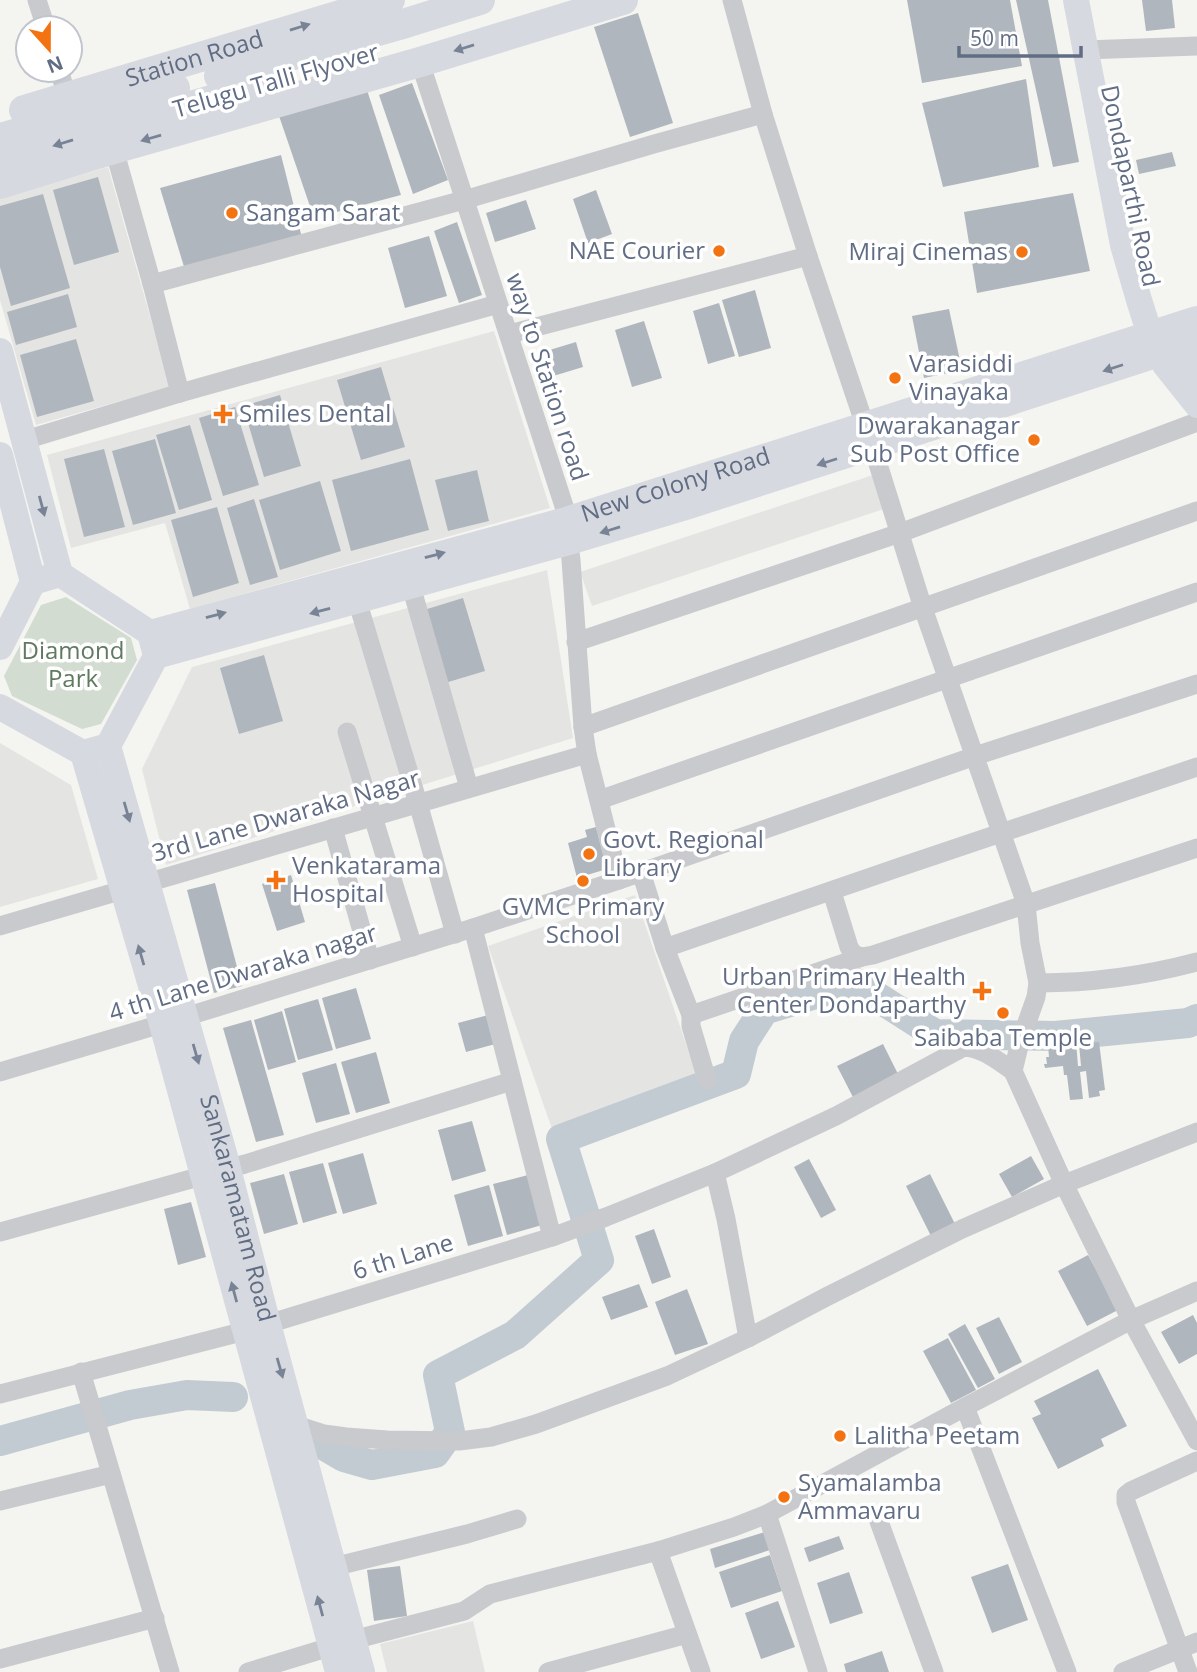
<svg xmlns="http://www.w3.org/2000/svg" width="1197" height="1672" font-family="'Open Sans',sans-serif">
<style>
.built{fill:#e4e5e3}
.green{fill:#d3dcd0}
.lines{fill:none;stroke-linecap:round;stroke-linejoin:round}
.river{stroke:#c3cbd2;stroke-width:30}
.building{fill:#b0b6bd}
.minor{stroke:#c8cace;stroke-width:19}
.secondary{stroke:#d6d9df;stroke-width:26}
.primary{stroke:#d6d9df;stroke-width:30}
.oneway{fill:#788396}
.poi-dot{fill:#f37312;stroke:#fff;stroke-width:2.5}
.labels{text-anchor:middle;stroke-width:7;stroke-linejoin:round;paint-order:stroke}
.street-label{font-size:24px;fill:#616d84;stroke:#fff}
.poi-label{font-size:24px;fill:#616d84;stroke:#fff;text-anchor:start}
.park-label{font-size:24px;fill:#607a60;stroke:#fff}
</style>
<rect width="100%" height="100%" fill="#f4f5f0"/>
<g class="built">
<polygon points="108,167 170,387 36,425 0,300 0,198"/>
<polygon points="494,331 550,508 190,609 165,523 71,548 47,455"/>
<polygon points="873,475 884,509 592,606 580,572"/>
<polygon points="547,570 573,738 166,865 142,769 192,667"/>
<polygon points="0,743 71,785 98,879 0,907"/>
<polygon points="635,895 698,1079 552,1129 488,946"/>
<polygon points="473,1621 485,1672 387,1672 380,1644"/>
</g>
<polygon class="green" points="66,597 131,638 137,660 101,724 82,729 12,696 4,676 41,605"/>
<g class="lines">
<g class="river">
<polyline points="0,1441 130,1405 187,1395 233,1397"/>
<polyline points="320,1443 344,1457 372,1465 435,1453 450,1432 438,1375 515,1335 599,1260 561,1139 736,1074 744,1041 764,1010 854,982 935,1034 1055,1036 1188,1023 1197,1019"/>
</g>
</g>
<g class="building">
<polygon points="907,0 1010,0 1022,66 922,83"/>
<polygon points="1016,0 1048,0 1079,162 1053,167"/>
<polygon points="1142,0 1172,0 1175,28 1146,31"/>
<polygon points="638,13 673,123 630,137 594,27"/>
<polygon points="1026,79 1039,167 943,187 922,103"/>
<polygon points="412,83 448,180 413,194 379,95"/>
<polygon points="367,90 401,195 314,218 278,113"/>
<polygon points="1172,152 1176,166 1139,174 1136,160"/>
<polygon points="281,155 302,238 185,270 160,188"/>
<polygon points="98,177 119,252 74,265 53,190"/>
<polygon points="596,190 612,234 588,243 573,199"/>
<polygon points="1073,193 1090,271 977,293 964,212"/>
<polygon points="43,194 70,288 11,306 0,267 0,206"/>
<polygon points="526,200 536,229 495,242 486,213"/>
<polygon points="457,222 482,295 459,303 434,231"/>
<polygon points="429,236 447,296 405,308 388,248"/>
<polygon points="755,290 771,348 739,357 722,300"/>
<polygon points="68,294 77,327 16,345 7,312"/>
<polygon points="719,303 735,356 708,364 693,311"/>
<polygon points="949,309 962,370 924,378 912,316"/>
<polygon points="644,321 662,378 632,387 615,330"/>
<polygon points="76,339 94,401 37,417 20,355"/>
<polygon points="576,342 583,367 550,377 543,352"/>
<polygon points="381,367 405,447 361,460 337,380"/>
<polygon points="280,395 301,466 264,477 243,406"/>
<polygon points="235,407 259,485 223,496 199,418"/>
<polygon points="190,425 212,500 179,510 156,435"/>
<polygon points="155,439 176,513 133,525 112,451"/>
<polygon points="104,449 125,527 84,537 64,459"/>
<polygon points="410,459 429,530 351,551 332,480"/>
<polygon points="477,470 489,521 448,531 435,480"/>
<polygon points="320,481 341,551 280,570 259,500"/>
<polygon points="254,499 278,577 250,585 227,508"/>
<polygon points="217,507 239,583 193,597 171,520"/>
<polygon points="463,598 485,671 445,683 424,610"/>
<polygon points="264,655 283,721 239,734 220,668"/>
<polygon points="596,827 607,869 577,878 568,843 587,837 585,830"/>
<polygon points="291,875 305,922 277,931 262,884"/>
<polygon points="215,883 242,986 214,993 187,890"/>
<polygon points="356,988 371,1039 336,1049 322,998"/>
<polygon points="318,999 333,1050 298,1060 284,1009"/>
<polygon points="282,1011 296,1062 268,1070 254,1020"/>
<polygon points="492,1014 499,1043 466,1052 458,1023"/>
<polygon points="251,1020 284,1135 256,1142 223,1028"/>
<polygon points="1076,1042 1078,1066 1081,1066 1079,1044 1099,1042 1105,1090 1099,1091 1100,1096 1089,1098 1086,1071 1080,1072 1083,1099 1070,1100 1067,1075 1064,1075 1063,1066 1045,1068 1044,1064 1047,1064 1046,1057 1049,1057 1048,1045"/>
<polygon points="883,1044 901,1080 856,1103 837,1066"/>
<polygon points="376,1052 390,1103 356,1113 341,1062"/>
<polygon points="336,1063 350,1114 316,1123 302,1073"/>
<polygon points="472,1121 486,1171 452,1181 438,1130"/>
<polygon points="363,1153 377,1204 343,1214 328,1163"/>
<polygon points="1031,1156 1044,1179 1012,1197 999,1174"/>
<polygon points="809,1159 836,1210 821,1218 794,1167"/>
<polygon points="323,1163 337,1213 303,1223 289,1172"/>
<polygon points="284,1174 298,1224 264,1234 250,1183"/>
<polygon points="930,1174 956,1226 932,1238 906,1186"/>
<polygon points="528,1175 542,1225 507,1235 493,1184"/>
<polygon points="489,1185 503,1236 468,1246 454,1195"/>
<polygon points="191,1202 206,1257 178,1265 164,1209"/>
<polygon points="654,1229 671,1277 652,1284 635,1236"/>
<polygon points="1088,1255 1118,1310 1087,1326 1058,1271"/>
<polygon points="639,1284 648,1307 611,1320 602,1297"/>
<polygon points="687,1289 708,1344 675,1355 655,1302"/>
<polygon points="1193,1315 1197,1323 1197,1354 1179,1364 1161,1332"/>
<polygon points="999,1317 1022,1362 999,1374 976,1328"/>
<polygon points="965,1324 995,1379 978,1388 948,1334"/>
<polygon points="948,1338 976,1390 951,1403 923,1351"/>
<polygon points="1098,1369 1127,1426 1101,1439 1104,1446 1058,1469 1032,1418 1041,1414 1034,1401"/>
<polygon points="765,1532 770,1550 715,1568 710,1549"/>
<polygon points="839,1536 844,1549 809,1562 804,1548"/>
<polygon points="770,1555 782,1591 731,1608 719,1572"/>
<polygon points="1008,1564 1028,1620 992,1633 971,1577"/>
<polygon points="400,1566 407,1616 374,1621 367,1570"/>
<polygon points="849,1572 863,1613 830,1624 817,1583"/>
<polygon points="778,1601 795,1647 761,1659 745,1613"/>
<polygon points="882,1651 889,1672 846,1672 844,1664"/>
</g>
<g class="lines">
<g class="minor">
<polyline points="37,0 46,28"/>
<polyline points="1085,50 1197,46"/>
<polyline points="420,62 564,506 571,560 583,727 587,754 619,880"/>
<polyline points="59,70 67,96"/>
<polyline points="114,149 152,284 180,393"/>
<polyline points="152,284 464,200 654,144 763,114 732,0"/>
<polyline points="509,334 808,256 763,114"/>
<polyline points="25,440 180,393 498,304"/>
<polyline points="411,586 469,788"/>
<polyline points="357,600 418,803 455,934"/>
<polyline points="576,642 900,533 1197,422"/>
<polyline points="583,727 1197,511"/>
<polyline points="347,732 413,947"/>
<polyline points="599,800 1197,592"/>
<polyline points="333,828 370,960"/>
<polyline points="641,872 665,948 691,1015 691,1026 707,1080"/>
<polyline points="832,892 849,947 853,954 862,957"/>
<polyline points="0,926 587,754"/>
<polyline points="473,928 552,1237"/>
<polyline points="665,948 900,867 1197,767"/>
<path d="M1038 983C1092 983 1144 976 1197 962"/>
<polyline points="691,1015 862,957 873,955 1197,848"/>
<polyline points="0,1072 185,1017 473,928 619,880 975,756 1197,684"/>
<polyline points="1197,1132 1064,1184 1131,1320 1197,1291"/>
<polyline points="715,1173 726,1219 748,1338"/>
<polyline points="0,1232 245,1164 512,1081"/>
<polyline points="81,1372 170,1672"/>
<path d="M0 1394 245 1331 552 1237 606 1217 715 1173 836 1116 964 1047C983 1048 998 1061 1013 1071"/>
<polyline points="965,1407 1067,1672"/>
<polyline points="296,1425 324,1434 346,1437 387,1440 459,1441 491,1437 536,1424 667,1376 748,1338 828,1296 962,1229 1064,1184 1013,1071 1020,1042 1036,997 1038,983 1030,943 1026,904 923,608 878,464 808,256"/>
<polyline points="0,1501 111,1474"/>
<polyline points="767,1514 818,1672"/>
<polyline points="877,1516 934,1672"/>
<polyline points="658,1551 701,1672"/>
<polyline points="333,1567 467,1534 517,1519"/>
<polyline points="0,1659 155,1618"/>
<polyline points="248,1672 353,1640 464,1611 490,1594 658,1551 734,1527 767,1514 965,1407 1131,1320 1197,1441"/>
<polyline points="548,1672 687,1634"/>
<polyline points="1123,1672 1197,1642"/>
<polyline points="1188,1672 1126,1502 1126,1495 1131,1491 1197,1461"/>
</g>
<g class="secondary">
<polyline points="1076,0 1123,245 1139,300 1150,335 1165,365 1197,405"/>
<polyline points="1170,331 1184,357 1197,377"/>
<polyline points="0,351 60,574"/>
<polyline points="0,455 33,582"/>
<path id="s1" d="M150 633 566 520 1197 319"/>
<polyline points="0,647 33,582 60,574 150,633 156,656 108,746 83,753 0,707"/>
<polyline points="156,656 569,542 689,506 1141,360 1197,340"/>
<path id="s2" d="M108 746 224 1153 264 1309 362 1672"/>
<polyline points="83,753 159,1013 338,1672"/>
</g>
<g class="primary">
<polyline points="219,76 406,23 480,0"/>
<path id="s3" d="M24 110 390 0"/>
<polyline points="0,138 175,88"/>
<polyline points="0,161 260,86"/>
<polyline points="0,184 114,149 420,62 623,0"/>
</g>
</g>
<defs><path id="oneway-solid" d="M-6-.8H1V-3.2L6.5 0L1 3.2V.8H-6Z" transform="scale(1.75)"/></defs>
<g class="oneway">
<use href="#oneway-solid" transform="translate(300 27) rotate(-17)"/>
<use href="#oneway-solid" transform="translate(464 48) rotate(163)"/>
<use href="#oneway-solid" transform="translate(151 138) rotate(164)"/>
<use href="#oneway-solid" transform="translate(63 143) rotate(163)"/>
<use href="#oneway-solid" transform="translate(1113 368) rotate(162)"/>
<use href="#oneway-solid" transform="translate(827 462) rotate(162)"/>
<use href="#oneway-solid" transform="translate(42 506) rotate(75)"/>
<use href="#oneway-solid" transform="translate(610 530) rotate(163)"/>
<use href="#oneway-solid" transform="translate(435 555) rotate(-15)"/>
<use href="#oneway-solid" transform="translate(320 611) rotate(165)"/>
<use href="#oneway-solid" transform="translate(216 615) rotate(-15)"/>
<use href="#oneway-solid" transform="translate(127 812) rotate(74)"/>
<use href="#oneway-solid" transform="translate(141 955) rotate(-106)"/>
<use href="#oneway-solid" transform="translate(196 1054) rotate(74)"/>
<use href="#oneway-solid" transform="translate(234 1292) rotate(-105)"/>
<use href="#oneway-solid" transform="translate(280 1368) rotate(74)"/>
<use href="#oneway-solid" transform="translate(320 1606) rotate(-105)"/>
</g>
<g class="poi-dot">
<circle cx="232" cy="213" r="7"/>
<circle cx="719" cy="251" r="7"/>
<circle cx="1022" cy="252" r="7"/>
<circle cx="895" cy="378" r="7"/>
<path d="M219.5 403.5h7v7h7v7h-7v7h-7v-7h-7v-7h7z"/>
<circle cx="1034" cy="440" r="7"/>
<circle cx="589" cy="854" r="7"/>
<path d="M272.5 869.5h7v7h7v7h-7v7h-7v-7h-7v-7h7z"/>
<circle cx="583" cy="881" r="7"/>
<path d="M978.5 980.5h7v7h7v7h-7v7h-7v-7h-7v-7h7z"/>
<circle cx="1003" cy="1013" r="7"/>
<circle cx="840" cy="1436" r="7"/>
<circle cx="784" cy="1497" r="7"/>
</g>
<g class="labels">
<g class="street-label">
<text dy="8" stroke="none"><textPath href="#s3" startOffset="178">Station Road</textPath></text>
<text transform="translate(276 81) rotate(-16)" y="8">Telugu Talli Flyover</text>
<text transform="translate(1130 186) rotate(78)" y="8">Dondaparthi Road</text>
<text transform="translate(547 377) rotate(72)" y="8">way to Station road</text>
<text dy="8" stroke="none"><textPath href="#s1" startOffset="546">New Colony Road</textPath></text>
<text transform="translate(286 816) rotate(-16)" y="8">3rd Lane Dwaraka Nagar</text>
<text transform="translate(243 973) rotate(-17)" y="8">4 th Lane Dwaraka nagar</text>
<text dy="8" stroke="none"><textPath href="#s2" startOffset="480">Sankaramatam Road</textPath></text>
<text transform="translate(403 1257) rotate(-17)" y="8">6 th Lane</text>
</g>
<g class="poi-label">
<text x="246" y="221">Sangam Sarat</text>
<text x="705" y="259" text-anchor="end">NAE Courier</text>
<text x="1008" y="260" text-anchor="end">Miraj Cinemas</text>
<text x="909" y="372">Varasiddi<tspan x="909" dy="28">Vinayaka</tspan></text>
<text x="239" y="422">Smiles Dental</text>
<text x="1020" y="434" text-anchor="end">Dwarakanagar<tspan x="1020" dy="28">Sub Post Office</tspan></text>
<text x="603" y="848">Govt. Regional<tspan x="603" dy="28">Library</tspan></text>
<text x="292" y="874">Venkatarama<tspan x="292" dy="28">Hospital</tspan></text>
<text x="583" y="915" text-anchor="middle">GVMC Primary<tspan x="583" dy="28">School</tspan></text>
<text x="966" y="985" text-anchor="end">Urban Primary Health<tspan x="966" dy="28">Center Dondaparthy</tspan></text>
<text x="1003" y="1046" text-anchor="middle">Saibaba Temple</text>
<text x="854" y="1444">Lalitha Peetam</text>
<text x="798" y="1491">Syamalamba<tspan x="798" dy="28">Ammavaru</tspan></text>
</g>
<g class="park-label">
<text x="73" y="659">Diamond<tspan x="73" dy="28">Park</tspan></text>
</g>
</g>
<g transform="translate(49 49) rotate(159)"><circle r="33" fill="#ffffff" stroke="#c0c5ce" stroke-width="2"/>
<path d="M0-5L12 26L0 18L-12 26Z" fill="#f37312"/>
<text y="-10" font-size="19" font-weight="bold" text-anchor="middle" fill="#616d84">N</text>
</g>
<path d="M959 46v10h122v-10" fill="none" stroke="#616d84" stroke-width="3.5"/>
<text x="970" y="46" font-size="21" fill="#616d84" stroke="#ffffff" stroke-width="5" paint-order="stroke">50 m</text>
</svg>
